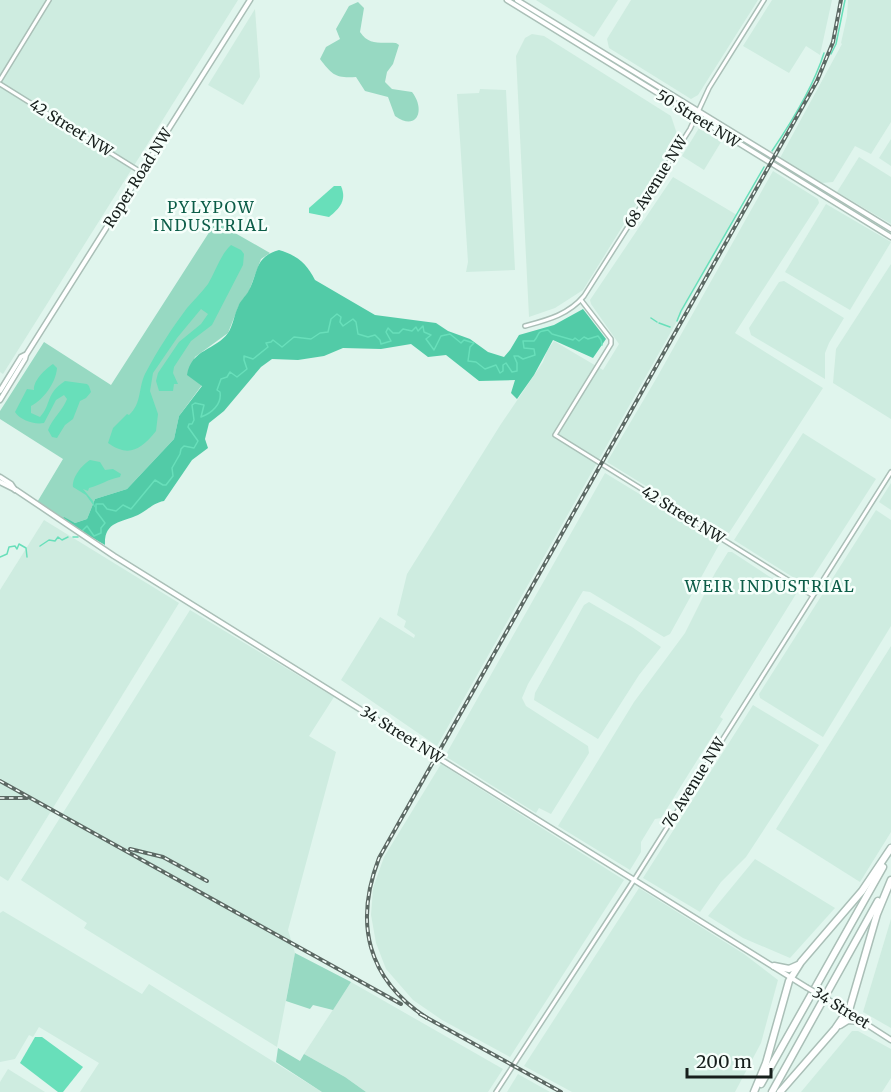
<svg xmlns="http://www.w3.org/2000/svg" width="891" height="1092" font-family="Merriweather,serif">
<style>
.built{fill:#ceece0}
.green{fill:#97d9c2}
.forest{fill:#52cba7}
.water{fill:#68dfba}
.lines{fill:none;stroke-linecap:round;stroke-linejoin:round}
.stream{stroke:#68dfba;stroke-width:1.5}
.tertiary-casing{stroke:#aabfb7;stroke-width:6}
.secondary-casing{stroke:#aabfb7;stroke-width:7}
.motorway-casing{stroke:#aabfb7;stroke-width:9}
.tertiary{stroke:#fff;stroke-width:3}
.secondary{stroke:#fff;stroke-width:4}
.motorway{stroke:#fff;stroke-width:6}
.rail-casing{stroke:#5c6964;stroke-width:4}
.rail{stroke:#f6fffb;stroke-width:1.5;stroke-dasharray:4.5;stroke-linecap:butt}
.secondary-bridge-casing{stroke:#aabfb7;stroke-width:7;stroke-linecap:butt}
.secondary-bridge{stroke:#fff;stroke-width:4}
.labels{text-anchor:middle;stroke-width:5;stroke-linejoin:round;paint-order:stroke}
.street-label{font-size:15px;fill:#171f1c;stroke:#f6fffb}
.neighbourhood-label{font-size:16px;letter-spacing:1.5px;fill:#0c5d48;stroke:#f6fffb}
</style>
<rect width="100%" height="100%" fill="#e0f5ed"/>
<g class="built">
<polygon points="0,0 238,0 3,374 0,372"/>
<polygon points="536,0 618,0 594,37"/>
<polygon points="631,0 758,0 698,95 691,99 609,48 607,39"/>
<polygon points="772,0 832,0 820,55 806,46 789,73 743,46"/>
<polygon points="848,0 891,0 891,122 871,154 855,146 833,182 822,183 780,158 842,44 841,43 847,16"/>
<polygon points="255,9 260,77 243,105 208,85"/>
<polygon points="532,34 544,36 671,116 678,137 583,290 555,308 529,317 516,56 525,38"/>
<polygon points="480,89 506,90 515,270 466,272 468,262 457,94 479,93"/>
<polygon points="699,128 721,142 704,170 682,156"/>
<polygon points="891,139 891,166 879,158"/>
<polygon points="859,157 891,177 891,224 837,192"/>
<polygon points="773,171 818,199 819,203 735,333 823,388 727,536 607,462 656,379"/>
<polygon points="673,177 737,215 437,746 341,680 380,617 414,638 415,635 404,627 406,621 397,615 407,574 501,424 543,362 547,351 554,341 603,370 619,344 591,304 590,300"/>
<polygon points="826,204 891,242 850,310 785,272"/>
<polygon points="891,264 891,419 833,383 836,349"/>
<polygon points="784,281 844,318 829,343 825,353 825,379 751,335 749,328 779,282"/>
<polygon points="803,433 876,479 807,586 734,540"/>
<polygon points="605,473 720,543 670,634 664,637 590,592 583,591 528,684 522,698 526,706 588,746 589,753 551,814 539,808 536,813 445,756"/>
<polygon points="891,483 891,510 879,502"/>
<polygon points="876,510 891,520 891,626 823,737 760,698 759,694"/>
<polygon points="44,520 179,603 8,881 0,876 0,590"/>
<polygon points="728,552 732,552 796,594 720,717 723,719 661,818 655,819 641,842 641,852 630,870 558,826 634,702 685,633 715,573"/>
<polygon points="589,602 632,627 661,647 639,675 598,739 534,700 535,693 584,605"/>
<polygon points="190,610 334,697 309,736 336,752 288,930 295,953 277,1047 84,928 87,923 21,880"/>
<polygon points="891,646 891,832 860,882 776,829"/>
<polygon points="753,705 819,745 746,857 721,882 700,912 643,878"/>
<polygon points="441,764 624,880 510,1057 442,1020 413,1000 386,969 376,943 371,915 373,888 384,857"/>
<polygon points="755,859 835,908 790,958 743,938 708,916"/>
<polygon points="639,888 744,954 778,980 761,1043 735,1092 572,1092 524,1066"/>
<polygon points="3,911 142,994 149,984 322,1092 80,1092 99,1063 39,1027 33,1037 29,1035 15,1059 0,1062 0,913"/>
<polygon points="891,919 891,1028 863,1012"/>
<polygon points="351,982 503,1069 488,1092 366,1092 345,1077 304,1054"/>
<polygon points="852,1031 858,1031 891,1049 891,1078 882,1092 801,1092"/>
<polygon points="8,1069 45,1092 0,1092 0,1082"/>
<polygon points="518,1074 550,1092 507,1092"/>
</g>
<g class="green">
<path d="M358 2 364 8 360 32C369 46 381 42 396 43L399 45 393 64 387 72 385 82 392 89 412 92C426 110 417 132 395 116L388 97 365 91 356 77C336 78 333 76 320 59L326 47 340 39 336 29 349 6Z"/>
<polygon points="217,220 235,233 270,253 261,259 249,291 239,305 228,333 195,357 188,375 202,385 179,416 174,439 127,489 95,499 87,519 75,523 64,518 62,520 36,504 63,459 0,419 0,411 44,342 111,385"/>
<polygon points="295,953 351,982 333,1010 313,1005 310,1009 286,1001"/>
<polygon points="278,1048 300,1061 304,1054 345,1077 366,1092 322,1092 276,1062"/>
</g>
<path class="forest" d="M279 250C297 255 307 264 315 280L375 315 436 323 448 331 470 339 488 352 504 357 510 350 519 335 554 325 583 309 606 339 593 358 553 340 534 375 517 399 511 393 515 380 479 381 446 355 428 357 411 344 381 349 343 348 324 356 298 360 272 359 261 367 224 411 209 423 205 439 208 448 192 460 164 501C153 503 148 510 138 515 121 523 104 521 105 545L62 520 64 517 75 523 87 519 95 499 127 489 174 439 179 416 202 386 187 375C191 349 216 350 228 333 233 326 234 315 238 307 240 301 245 297 248 292 259 272 254 257 279 250Z"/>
<g class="water">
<path d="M334 186H341C347 200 340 208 329 217L309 213V208Z"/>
<path d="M231 245 241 250 244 254 243 265 212 325 191 341 174 367 173 373 178 384H174L173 391H159L156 381 158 373 179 342 201 324 208 314 201 309 177 338 153 373 150 391 158 414 156 431C140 451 128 457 108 443L113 428 127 414 129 415C142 403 138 389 145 374 157 351 172 328 187 308 194 300 202 292 208 284 216 271 220 255 231 245Z"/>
<path d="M53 364 57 368C56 383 43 400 31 406V413L40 417C52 404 45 394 65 381L87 384 89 386 91 392 86 398 80 401 73 419 65 425 57 438 52 437 48 430C52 419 63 410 67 399L64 395 56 400 44 423C34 425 20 420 15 412L27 389 34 390C33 381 45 369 53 364Z"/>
<path d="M90 460 100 462 105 470 113 469 121 474 120 477C108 479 101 485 89 488L88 491 83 489 93 501 96 509 86 495 73 487C72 477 82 465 90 460Z"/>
<polygon points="35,1037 42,1037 83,1067 63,1092 58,1092 20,1063"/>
</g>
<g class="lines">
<g class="stream">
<polyline points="831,54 836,44 845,0"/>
<path d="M772 151C791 123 814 85 824 53"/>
<polyline points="651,318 657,322"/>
<polyline points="677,321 681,311 764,167"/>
<polyline points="659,323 670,327"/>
<path d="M82 531 87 526 94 536 101 533V528L105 523 96 511V504H103L107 509 116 511 123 505 131 509 155 480 163 485H166L173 476 172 468 180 454 181 449 184 446 194 448 198 441 188 427 189 424H192L194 420 192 405 195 403 204 405 201 417C212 413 222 404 220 392L217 390 221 379 227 377 230 372 237 377 247 369 244 360V356L253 359 268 347 266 343 271 342 273 340 282 347 294 337 311 339 320 333 328 332 331 319 337 314 341 317 340 322 343 326 353 319 356 322 358 334 368 337 375 335 380 340 381 344 391 341 386 332 388 328 393 333H399L403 329 412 331 416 327 418 331 423 326 424 332 431 335 426 339 434 350 441 336 450 334 461 343 464 340 474 343 470 347 468 361 476 362 485 369 496 365 500 373 503 371V365L506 363 512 372 517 371V363L514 356H518L523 359 535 355 534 349 524 348 523 341H534C541 333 535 332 548 330L552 334 573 340 575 338 579 341 584 337 588 339 598 336 601 340 602 345"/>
<polyline points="73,537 78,537"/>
<polyline points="40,546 49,540 55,541 58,537 62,540 68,537"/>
<polyline points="0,557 7,554 9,547 15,546 17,549 19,544 26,548 27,557"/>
</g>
<g class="tertiary-casing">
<g id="tertiary">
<polyline points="0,80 49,0"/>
<polyline points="0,84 141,172"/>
<polyline points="581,300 611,339 611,344 555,435 812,595"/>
<path d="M525 326C547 320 568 315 584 296L690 129 709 88 764 0"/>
<polyline points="496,1092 634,880 891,472"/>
</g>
</g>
<g class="secondary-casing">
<g id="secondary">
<polyline points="507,0 891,237"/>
<polyline points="517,0 891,229"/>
<polyline points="0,391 21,357 25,355"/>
<polyline points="0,400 25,359 26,355 250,0"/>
<polyline points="0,477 11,484 15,490"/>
<polyline points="0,482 16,490 114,556 806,987"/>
<polyline points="832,1002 891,1040"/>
</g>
</g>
<g class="motorway-casing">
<g id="motorway">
<polyline points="774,966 789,969 798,965"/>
<polyline points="840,1025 848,1020 862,1021"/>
<polyline points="761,1084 883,867"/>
<polyline points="754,1092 766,1063 789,981 801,962 862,891 891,848"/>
<polyline points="772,1092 878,901"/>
<polyline points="780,1092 835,1029 850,1007 877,914 891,880"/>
</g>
</g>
<use href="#tertiary" class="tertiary"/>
<use href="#secondary" class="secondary"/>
<use href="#motorway" class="motorway"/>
<g class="rail-casing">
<g id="rail">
<polyline points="0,781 401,1004"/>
<polyline points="0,798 27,798"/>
<polyline points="130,849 163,857 207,881"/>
<polyline points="420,1014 561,1092"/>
<path d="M427 1018C367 979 354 923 379 858L817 81 833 42 841 0"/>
</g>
</g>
<use href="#rail" class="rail"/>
<g class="secondary-bridge-casing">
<polyline id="secondary-bridge" points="806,987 832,1002"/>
</g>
<use href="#secondary-bridge" class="secondary-bridge"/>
</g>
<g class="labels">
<g class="street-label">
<text transform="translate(698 119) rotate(32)" y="5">50 Street NW</text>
<text transform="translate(71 128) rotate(32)" y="5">42 Street NW</text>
<text transform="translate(138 178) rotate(-58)" y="5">Roper Road NW</text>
<text transform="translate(656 182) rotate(-58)" y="5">68 Avenue NW</text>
<text transform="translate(683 515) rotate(32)" y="5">42 Street NW</text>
<text transform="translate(402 735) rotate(32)" y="5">34 Street NW</text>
<text transform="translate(694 783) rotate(-58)" y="5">76 Avenue NW</text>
<text transform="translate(841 1008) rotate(32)" y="5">34 Street</text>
</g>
<g class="neighbourhood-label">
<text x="211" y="213">PYLYPOW<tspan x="211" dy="18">INDUSTRIAL</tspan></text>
<text x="770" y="592">WEIR INDUSTRIAL</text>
</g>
</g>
<path d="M687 1068v9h84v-9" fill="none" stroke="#171f1c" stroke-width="3"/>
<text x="696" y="1068" font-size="18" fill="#171f1c" stroke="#f6fffb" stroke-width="4.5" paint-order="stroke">200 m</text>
</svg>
